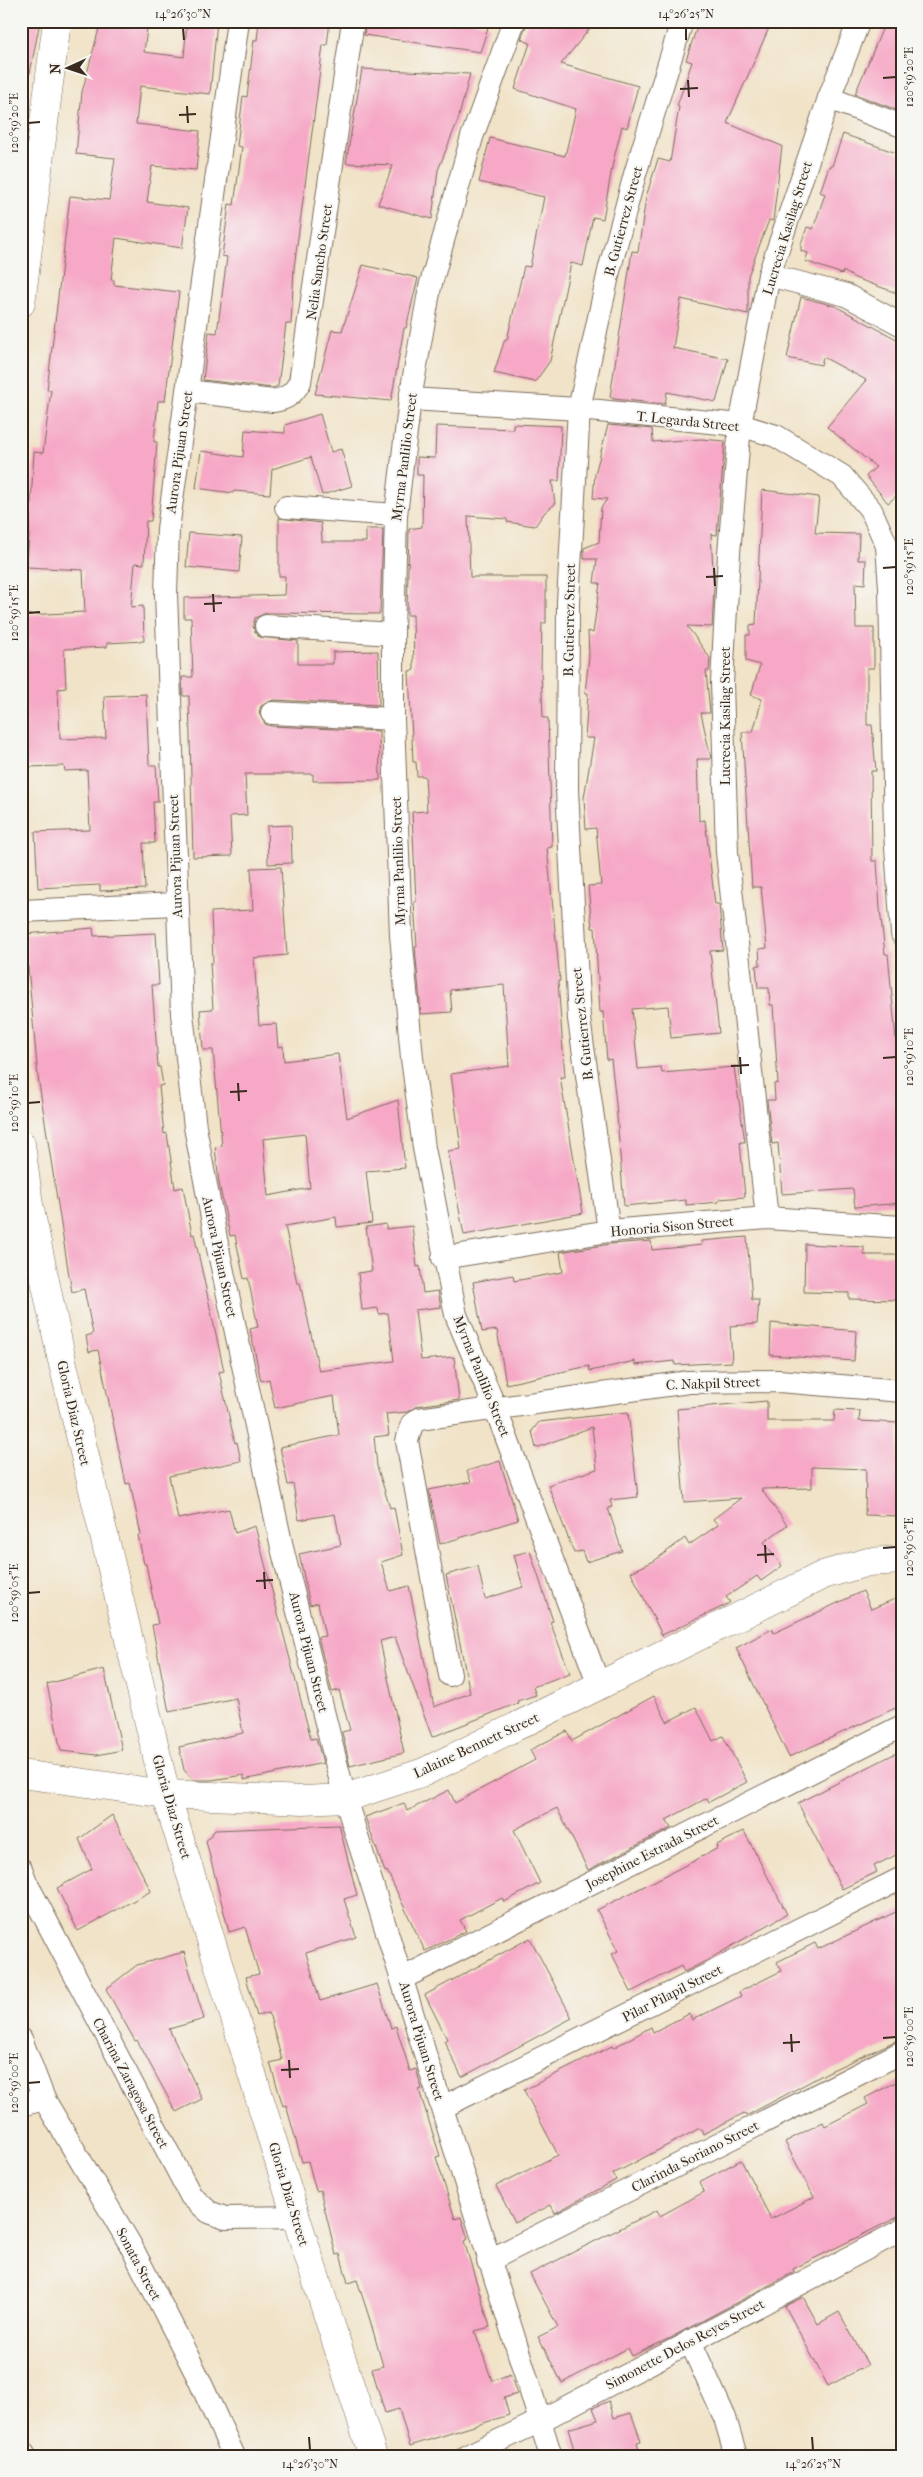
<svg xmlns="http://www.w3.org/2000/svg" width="923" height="2477" font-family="'IM FELL French Canon',serif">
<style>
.building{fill:#f6a8c6;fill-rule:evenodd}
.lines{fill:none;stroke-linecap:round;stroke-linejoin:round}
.minor-casing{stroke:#7b6b5a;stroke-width:24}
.tertiary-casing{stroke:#7b6b5a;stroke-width:29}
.minor{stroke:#fff;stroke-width:22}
.tertiary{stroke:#fff;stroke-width:28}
.ticks{fill:none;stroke:#3b2a1e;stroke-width:2}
.labels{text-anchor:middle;stroke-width:4;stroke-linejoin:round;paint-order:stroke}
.street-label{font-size:14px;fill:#3b2a1e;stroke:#f6f6f2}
.neatline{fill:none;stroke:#3b2a1e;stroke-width:2}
.ticks-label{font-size:12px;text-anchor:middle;fill:#3b2a1e}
</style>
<rect width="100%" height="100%" fill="#f6f6f2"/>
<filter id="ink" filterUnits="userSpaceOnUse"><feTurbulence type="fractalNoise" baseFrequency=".02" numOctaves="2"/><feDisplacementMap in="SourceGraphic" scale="10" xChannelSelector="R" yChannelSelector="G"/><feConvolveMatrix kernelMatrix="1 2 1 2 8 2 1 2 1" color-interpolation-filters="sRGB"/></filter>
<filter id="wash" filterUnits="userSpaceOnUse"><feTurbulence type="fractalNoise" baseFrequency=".0096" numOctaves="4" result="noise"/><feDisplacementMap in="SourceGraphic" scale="20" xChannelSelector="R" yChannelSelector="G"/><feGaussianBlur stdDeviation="1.12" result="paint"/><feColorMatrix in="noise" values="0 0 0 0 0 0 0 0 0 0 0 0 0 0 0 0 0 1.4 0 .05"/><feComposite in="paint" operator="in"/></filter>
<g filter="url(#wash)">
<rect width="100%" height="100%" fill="#f1e3c8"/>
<g id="blocks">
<g class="building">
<polygon points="21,21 40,21 30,73 21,72"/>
<polygon points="101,21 148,21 144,52 184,57 187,21 217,21 210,94 140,86 136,124 200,131 196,170 152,166 147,202 188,208 182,248 116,238 111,280 114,280 114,285 179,292 165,401 158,401 154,442 157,442 154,482 151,521 146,521 144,564 135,563 131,607 143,606 144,641 107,643 107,647 64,649 66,688 58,689 60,739 106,738 104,696 146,694 149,765 156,765 158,802 153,802 155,843 143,843 145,889 100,891 100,885 38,888 35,832 90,830 87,770 65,771 64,766 23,767 21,652 28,651 26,615 85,612 83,570 27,567 34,452 43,453 51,390 47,390 70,196 109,200 115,158 76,154 82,92"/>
<polygon points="259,21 330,21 327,45 323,45 316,102 294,268 291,324 286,324 278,386 273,388 203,380 209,332 217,333 227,257 222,256 229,204 234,205 242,147 237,146 243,96 247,97 254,40 257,40"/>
<polygon points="366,21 470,21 489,25 480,52 364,35"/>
<polygon points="528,21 596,21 561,64 638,86 627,128 622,126 613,162 603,219 593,217 583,266 571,263 550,361 535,382 494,373 505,339 507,340 524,266 530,267 544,197 479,182 490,138 565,156 576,109 515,89 530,43 521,39"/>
<polygon points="699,21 772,21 727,123 782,146 773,221 769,220 748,276 748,314 681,299 673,348 728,359 716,402 667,392 665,404 614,399 610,397 632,251 638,252 646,197 658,159 670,162 679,107 677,106 692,62 686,60"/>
<polygon points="884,25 902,31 902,112 855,94"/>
<polygon points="362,69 470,74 458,120 438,170 432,219 378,204 393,165 346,163"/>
<polygon points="843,134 902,155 902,285 897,293 855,278 843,271 842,274 805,261 808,253 801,251 801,244 807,227 813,229 825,194 820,192 829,166 832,166"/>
<polygon points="363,265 418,278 406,328 404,328 391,401 315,394 332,330 342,331"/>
<polygon points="801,297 835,306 902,342 902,491 888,503 866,476 876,467 827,427 866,380 823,357 821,365 787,358"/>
<polygon points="320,414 331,452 341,449 352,486 322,495 311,457 272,469 270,494 234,491 233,493 196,488 201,451 243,457 245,430 285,433 285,425"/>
<polygon points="513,424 561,426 559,481 552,481 555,504 545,512 535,526 507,522 507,519 468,516 470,577 546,577 546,623 542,623 541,670 543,718 548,718 552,847 547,848 560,981 558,981 565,1077 560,1077 583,1213 464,1235 448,1151 461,1149 451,1074 509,1066 504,985 450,990 452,1012 421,1014 415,947 417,947 414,902 416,902 412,812 427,811 425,776 417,776 416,762 413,762 409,671 414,670 413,615 407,615 409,529 422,527 423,475 417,475 417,457 435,458 436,426 513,429"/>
<polygon points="608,425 652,429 653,442 701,439 725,441 717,535 711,534 714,588 712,627 687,626 710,658 709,671 706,671 710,713 701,713 711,759 697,759 699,821 705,820 715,904 719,904 723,950 710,951 719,1033 671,1038 668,1006 632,1009 638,1069 661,1067 662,1073 734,1067 745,1142 740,1142 745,1197 719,1199 719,1202 686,1205 686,1200 624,1206 616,1103 611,1059 607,1060 603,1012 600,1012 595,928 592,928 588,886 601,885 596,828 586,829 584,798 594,738 585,738 588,693 585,693 589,656 588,631 593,633 600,583 594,583 597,559 584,559 584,548 599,542 601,508 607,499 593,498 595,474"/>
<polygon points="762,490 819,497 815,533 859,534 858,560 866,560 865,584 855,583 856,628 874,628 874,668 867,668 867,725 872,725 876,771 871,771 872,861 877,861 880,909 885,954 888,954 897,1050 898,1050 902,1090 902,1203 855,1207 853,1189 782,1194 778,1143 772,1144 767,1100 775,1100 774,1084 778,1083 773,1005 770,1005 769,988 758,988 756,966 760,965 759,949 767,948 761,887 752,887 742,732 753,732 762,699 751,695 760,665 746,661 746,635 750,635 750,625 756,624"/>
<polygon points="279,518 321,523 322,542 366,542 366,529 383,529 380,614 266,613 255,618 253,626 255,632 259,637 298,641 298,664 333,664 333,652 378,651 379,705 273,700 261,706 259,713 265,724 271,726 379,731 380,780 313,781 313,774 245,774 247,815 230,816 232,856 193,857 189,696 183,696 182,677 193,677 191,618 184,618 184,598 284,595 285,576 279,576"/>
<polygon points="189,533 242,537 239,572 186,567"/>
<polygon points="291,825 292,863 268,864 267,826"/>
<path d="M281 867 287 955 254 958 259 1025 276 1024 278 1047 283 1046 284 1061 338 1054 347 1118 398 1100 405 1168 366 1171 372 1223 337 1227 336 1217 285 1226 297 1283H300L319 1371 394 1361 388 1313 379 1314 378 1308 362 1310 358 1273 372 1271 366 1227 386 1224V1229L412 1226 417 1267 420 1266 423 1293 438 1291 441 1307 415 1310 421 1360 454 1357 459 1400 417 1406 407 1412 386 1414 389 1435 374 1437 377 1466 390 1508 394 1507 403 1555 381 1562 390 1591 409 1586 434 1707 470 1693 446 1575 478 1566 485 1599 523 1587 514 1555 530 1551 553 1621 550 1622 570 1673 533 1687 536 1695 517 1701 518 1703 432 1737 395 1637 380 1641 404 1753 350 1766 342 1732 350 1730 339 1690 332 1692 318 1637 325 1636 318 1603 310 1605 299 1554 341 1545 335 1514 299 1520 293 1484 288 1485 280 1447 339 1435 334 1396 275 1408 269 1379 261 1381 250 1329 258 1327 248 1278 244 1279 235 1235 230 1236 219 1183 215 1147 222 1146 213 1050H203L200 1010 213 1009 210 963H213L211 912 253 910 251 868ZM305 1134 310 1188 268 1196 263 1139Z"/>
<polygon points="93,928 94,936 156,933 159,985 152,985 158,1067 160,1067 163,1085 159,1086 164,1134 167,1133 175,1189 183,1187 192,1235 194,1234 224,1371 219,1372 235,1443 237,1442 241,1461 169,1476 178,1519 229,1509 235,1533 255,1526 311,1739 316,1738 323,1763 244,1780 244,1775 211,1780 193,1780 184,1770 179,1747 243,1733 236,1698 169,1712 152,1625 158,1624 146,1564 144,1564 138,1535 141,1535 130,1483 126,1484 98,1350 89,1352 86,1336 93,1334 84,1289 72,1292 68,1269 38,1077 25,934"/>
<polygon points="747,1237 752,1300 759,1300 757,1324 730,1326 732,1362 675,1365 675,1361 635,1365 635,1361 590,1371 589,1366 506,1384 497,1330 482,1332 473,1282 513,1275 514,1281 563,1272 560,1252 611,1244 651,1241 652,1250 702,1245 701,1241"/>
<polygon points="805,1244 864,1247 864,1255 902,1255 902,1300 849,1299 849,1293 804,1292"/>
<polygon points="771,1323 856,1331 854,1361 770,1355"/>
<polygon points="767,1401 767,1421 834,1421 835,1410 860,1411 859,1421 899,1423 897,1474 901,1474 900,1516 865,1515 866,1469 812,1467 812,1488 761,1489 787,1525 764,1542 782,1566 761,1581 757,1576 726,1597 730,1602 724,1606 662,1635 631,1572 654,1561 685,1538 689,1545 718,1525 713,1519 741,1498 684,1502 677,1409"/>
<polygon points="628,1412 638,1497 610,1500 612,1507 608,1508 622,1551 586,1562 582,1551 574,1553 548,1485 597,1469 592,1427 536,1448 532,1431 539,1422"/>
<polygon points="500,1461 518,1520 440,1544 429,1490 471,1482 467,1471"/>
<polygon points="863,1591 871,1609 902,1596 902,1705 789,1757 736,1648 772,1629 774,1633"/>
<polygon points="104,1669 122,1750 97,1755 61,1751 47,1684"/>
<polygon points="654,1696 667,1722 696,1707 713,1741 723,1736 747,1782 709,1802 707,1798 666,1820 671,1828 588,1870 557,1808 514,1830 540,1883 504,1902 502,1898 460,1920 466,1931 425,1951 387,1871 385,1872 365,1817 404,1803 407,1811 449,1790 455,1803 535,1760 530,1750 567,1731 572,1741"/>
<polygon points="902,1750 902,1852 874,1866 877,1872 842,1889 798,1803"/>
<polygon points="112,1815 151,1891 78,1931 57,1888 92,1869 79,1839"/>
<polygon points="339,1825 357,1895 344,1899 356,1937 306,1953 320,2001 377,1984 391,2028 396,2026 410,2071 416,2069 422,2089 419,2090 440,2156 436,2157 455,2219 461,2217 468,2239 464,2241 490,2327 475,2331 492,2381 510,2374 517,2394 504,2398 509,2415 410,2446 399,2409 385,2413 372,2369 383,2366 370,2320 357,2280 348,2283 340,2254 336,2255 320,2190 316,2191 308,2161 302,2162 286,2105 283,2106 270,2063 282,2060 269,2013 257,2016 246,1977 259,1974 245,1927 229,1932 206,1841 215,1830"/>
<polygon points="744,1831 787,1914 706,1961 684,1972 681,1966 631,1992 612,1954 618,1951 597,1910 694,1861 718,1848 717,1845"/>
<polygon points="902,1909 902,2038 830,2071 746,2116 744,2113 703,2134 700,2128 613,2174 616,2180 555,2213 551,2205 515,2223 496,2186 558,2155 524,2090 612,2046 613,2048 651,2027 653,2032 689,2014 692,2020 741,1996 739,1992 781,1971 777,1962 815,1943 818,1949"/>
<polygon points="530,1938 572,2018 462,2077 444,2041 447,2039 425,1995"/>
<polygon points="184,1952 204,2019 169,2029 202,2099 176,2112 137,2040 135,2041 106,1989 137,1965"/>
<polygon points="902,2079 902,2215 793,2269 794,2272 670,2338 632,2356 628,2348 562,2383 538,2337 558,2327 530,2274 657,2210 660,2216 704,2192 699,2182 741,2160 771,2219 814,2197 785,2142 823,2122 825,2126 868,2104 865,2098"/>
<polygon points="803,2297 818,2324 839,2312 868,2365 828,2386 785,2306"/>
<polygon points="609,2401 614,2418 631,2413 641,2441 637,2442 641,2456 576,2456 568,2429 598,2420 593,2408"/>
</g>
</g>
</g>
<g filter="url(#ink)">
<use href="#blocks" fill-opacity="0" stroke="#7b6b5a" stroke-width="1"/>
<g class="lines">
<g class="minor-casing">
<g id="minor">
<polyline points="238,21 168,529 166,594 182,1014 195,1127 216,1239 283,1552 345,1798 551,2456"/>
<polyline points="514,21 472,137 430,287 410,399 396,515 393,634 393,719 401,935 412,1058 424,1148 456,1315 495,1407 599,1685"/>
<polyline points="829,98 902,126"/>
<polyline points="769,275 846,295 902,325"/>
<path d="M187 391 273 401C287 399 293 394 300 382L353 21"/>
<polyline points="410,399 579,409 740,425 776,436 842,476 871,510 887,546 890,588 895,832 902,934"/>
<polyline points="286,507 396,515"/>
<polyline points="266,626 393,634"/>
<polyline points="272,713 393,719"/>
<polyline points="21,911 176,904"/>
<polyline points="767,1218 727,852 722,683 729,553 740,425 769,275 829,98 859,21"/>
<polyline points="609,1231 579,1019 567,790 568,602 579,409 609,271 635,174 682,21"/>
<polyline points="443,1258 609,1231 767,1218 902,1227"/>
<polyline points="450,1675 407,1441 412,1424 419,1419 689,1382 779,1381 902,1391"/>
<polyline points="21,1869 26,1882 191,2196 209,2212 225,2218 296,2217"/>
<polyline points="403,1978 902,1726"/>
<polyline points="21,2039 44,2099"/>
<polyline points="21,2105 44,2099 130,2244 196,2373 234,2456"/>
<polyline points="443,2107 902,1878"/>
<polyline points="488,2261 902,2052"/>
<polyline points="690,2341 725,2418 736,2456"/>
<polyline points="21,2450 25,2456"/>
<polyline points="467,2456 540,2421 902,2230"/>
</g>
</g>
<g class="tertiary-casing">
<g id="tertiary">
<polyline points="21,303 57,21"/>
<polyline points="21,1144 29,1205 61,1356 166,1794 296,2217 373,2456"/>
<polyline points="21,1774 166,1794 303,1800 345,1798 424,1772 823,1575 868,1562 902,1560"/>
</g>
</g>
<use href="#minor" class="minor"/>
<use href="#tertiary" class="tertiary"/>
</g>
</g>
<path class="ticks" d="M183 28 184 40M686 28V40M883 78 896 77M688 80 689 97M680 89 698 88M187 106 188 123M179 115 196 114M28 123 40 122M714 568 715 586M883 568 896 567M706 577 723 576M213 594 214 612M204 604 222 603M28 613 40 612M740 1057 741 1074M883 1058 896 1057M731 1066 749 1065M238 1083 239 1101M230 1092 247 1091M28 1103 40 1102M765 1545 766 1563M883 1548 896 1547M757 1555 774 1554M264 1572 265 1589M256 1581 273 1580M28 1593 40 1592M791 2034 792 2052M883 2038 896 2037M783 2043 800 2042M289 2060 290 2078M281 2070 299 2069M28 2083 40 2082M309 2437 310 2450M812 2437 813 2450"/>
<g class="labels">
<g class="street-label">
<text transform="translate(623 221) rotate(-75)" y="5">B. Gutierrez Street</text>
<text transform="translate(787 228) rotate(-73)" y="5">Lucrecia Kasilag Street</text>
<text transform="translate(319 262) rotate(-82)" y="5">Nelia Sancho Street</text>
<text transform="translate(688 421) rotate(6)" y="5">T. Legarda Street</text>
<text transform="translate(179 452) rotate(-82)" y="5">Aurora Pijuan Street</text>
<text transform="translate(404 457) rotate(-83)" y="5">Myrna Panlilio Street</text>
<text transform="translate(569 620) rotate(-89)" y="5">B. Gutierrez Street</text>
<text transform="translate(725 716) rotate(-90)" y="5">Lucrecia Kasilag Street</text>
<text transform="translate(175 856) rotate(-92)" y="5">Aurora Pijuan Street</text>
<text transform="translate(398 861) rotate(-92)" y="5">Myrna Panlilio Street</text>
<text transform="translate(582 1024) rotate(-96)" y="5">B. Gutierrez Street</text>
<text transform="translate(672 1226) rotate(-5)" y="5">Honoria Sison Street</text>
<text transform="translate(220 1257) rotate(78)" y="5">Aurora Pijuan Street</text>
<text transform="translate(482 1376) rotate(68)" y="5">Myrna Panlilio Street</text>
<text transform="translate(713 1383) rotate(-2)" y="5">C. Nakpil Street</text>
<text transform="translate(74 1413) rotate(77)" y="5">Gloria Diaz Street</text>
<text transform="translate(309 1652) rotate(76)" y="5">Aurora Pijuan Street</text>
<text transform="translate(476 1745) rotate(-25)" y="5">Lalaine Bennett Street</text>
<text transform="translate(172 1807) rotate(74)" y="5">Gloria Diaz Street</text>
<text transform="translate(652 1852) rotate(-27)" y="5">Josephine Estrada Street</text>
<text transform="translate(672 1993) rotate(-27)" y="5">Pilar Pilapil Street</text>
<text transform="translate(422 2041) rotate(73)" y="5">Aurora Pijuan Street</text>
<text transform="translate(131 2083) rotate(62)" y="5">Charina Zaragosa Street</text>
<text transform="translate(695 2156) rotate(-27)" y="5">Clarinda Soriano Street</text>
<text transform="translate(289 2194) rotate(73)" y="5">Gloria Diaz Street</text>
<text transform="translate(139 2264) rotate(62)" y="5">Sonata Street</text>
<text transform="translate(685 2344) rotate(-28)" y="5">Simonette Delos Reyes Street</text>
</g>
</g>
<rect width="923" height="2477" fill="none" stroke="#f6f6f2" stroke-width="55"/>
<g transform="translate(68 68) rotate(267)" stroke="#f6f6f2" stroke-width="4" paint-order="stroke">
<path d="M0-4L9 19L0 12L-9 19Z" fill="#3b2a1e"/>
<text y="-8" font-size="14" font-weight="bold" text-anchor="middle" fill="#3b2a1e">N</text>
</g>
<rect x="28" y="28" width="868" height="2422" class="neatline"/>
<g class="ticks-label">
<text x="183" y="18">14°26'30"N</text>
<text x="686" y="18">14°26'25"N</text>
<text transform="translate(909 77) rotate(-90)" y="4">120°59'20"E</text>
<text transform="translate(14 123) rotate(-90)" y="4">120°59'20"E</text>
<text transform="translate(909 567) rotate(-90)" y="4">120°59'15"E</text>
<text transform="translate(14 613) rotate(-90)" y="4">120°59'15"E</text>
<text transform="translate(909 1057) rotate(-90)" y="4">120°59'10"E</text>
<text transform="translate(14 1103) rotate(-90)" y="4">120°59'10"E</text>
<text transform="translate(909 1547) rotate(-90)" y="4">120°59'05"E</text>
<text transform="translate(14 1593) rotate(-90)" y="4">120°59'05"E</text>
<text transform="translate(909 2037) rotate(-90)" y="4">120°59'00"E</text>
<text transform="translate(14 2083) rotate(-90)" y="4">120°59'00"E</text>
<text x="310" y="2468">14°26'30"N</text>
<text x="813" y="2468">14°26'25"N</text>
</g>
</svg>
